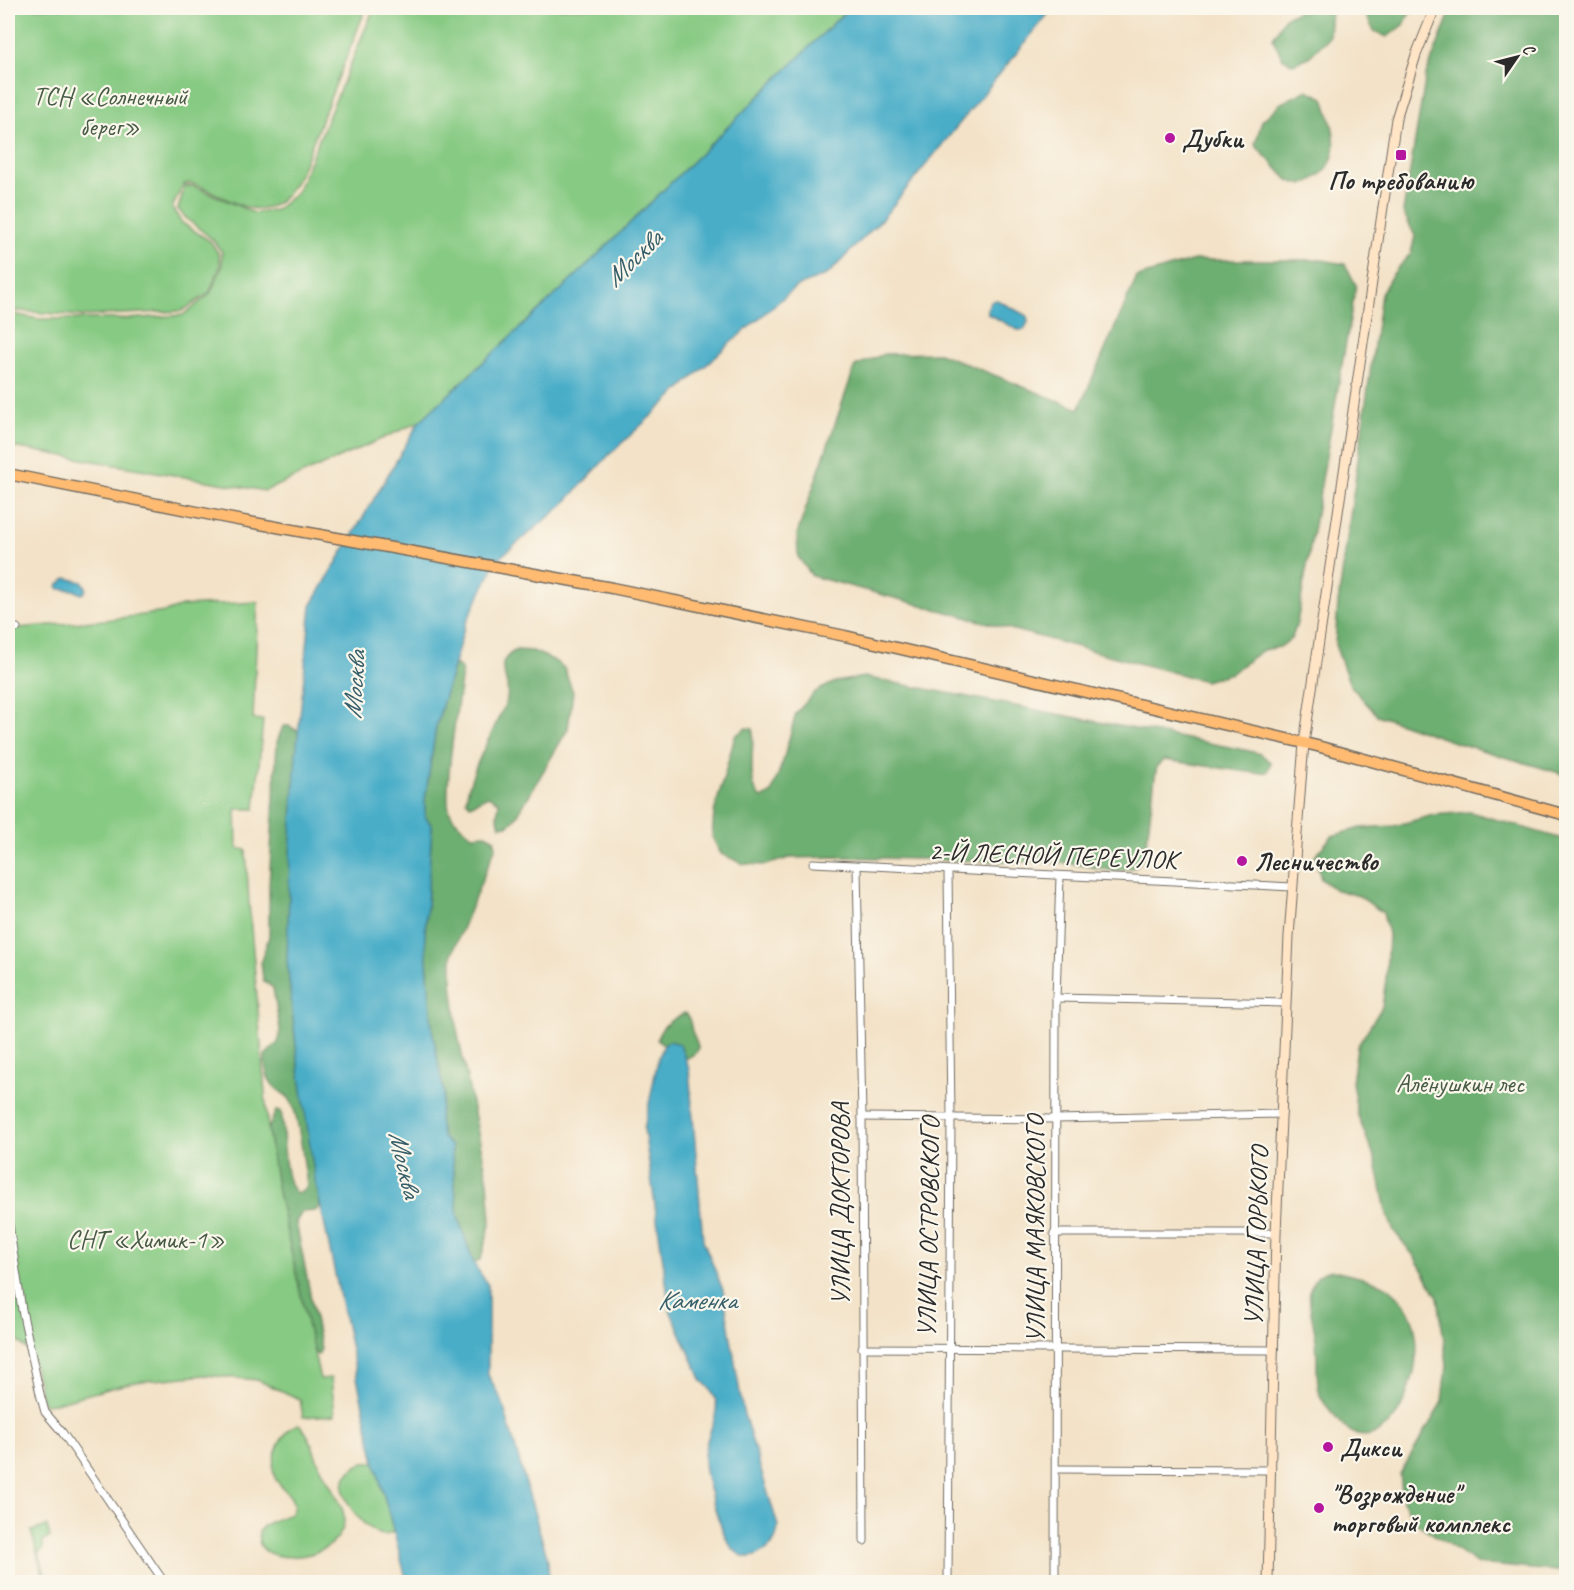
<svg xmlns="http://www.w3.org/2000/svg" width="1574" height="1590" font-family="Caveat,sans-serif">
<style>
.green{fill:#87ca83;stroke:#597a57;stroke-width:1.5}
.forest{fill:#6dae71;stroke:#4c6c4e;stroke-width:1.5}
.water{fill:#48adc8;stroke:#3a6c7a;stroke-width:1.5}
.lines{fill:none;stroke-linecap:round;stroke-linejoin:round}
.minor-casing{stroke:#716b62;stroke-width:9}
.secondary-casing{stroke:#716b62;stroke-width:11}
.trunk-casing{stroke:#716b62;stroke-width:13}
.minor{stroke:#fff;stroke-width:7}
.secondary{stroke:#ffe4c6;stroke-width:9}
.trunk{stroke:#ffbb71;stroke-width:10}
.poi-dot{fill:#b5179e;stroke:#fbf7ec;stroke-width:2}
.labels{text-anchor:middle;stroke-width:4.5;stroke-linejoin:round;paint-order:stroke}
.park-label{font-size:26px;fill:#475b45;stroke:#fbf7ec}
.poi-label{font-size:26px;font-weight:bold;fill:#2b2b2b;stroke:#fbf7ec;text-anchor:start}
.street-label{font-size:26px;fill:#2b2b2b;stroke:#fbf7ec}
.water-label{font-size:27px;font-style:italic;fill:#375f6a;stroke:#fbf7ec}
</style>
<rect width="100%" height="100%" fill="#fbf7ec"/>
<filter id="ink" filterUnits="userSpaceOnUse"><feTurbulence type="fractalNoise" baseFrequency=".0167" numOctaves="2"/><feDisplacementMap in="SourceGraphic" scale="12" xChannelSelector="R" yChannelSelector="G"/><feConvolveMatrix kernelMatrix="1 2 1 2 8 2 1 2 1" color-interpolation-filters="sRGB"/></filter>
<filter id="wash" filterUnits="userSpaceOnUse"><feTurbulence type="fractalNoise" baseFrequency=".008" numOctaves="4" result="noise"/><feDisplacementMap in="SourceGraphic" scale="24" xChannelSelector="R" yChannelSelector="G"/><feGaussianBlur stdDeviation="1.35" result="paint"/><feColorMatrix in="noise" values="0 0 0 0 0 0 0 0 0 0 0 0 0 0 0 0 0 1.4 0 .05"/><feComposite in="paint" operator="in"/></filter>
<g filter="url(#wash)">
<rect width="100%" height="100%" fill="#f3e2c7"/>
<g class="green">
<path d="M8 8H366L300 174C295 181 290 191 284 197 260 223 231 200 204 188 197 185 190 181 183 185L172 208 182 223 210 241 219 254 220 267 209 293 182 311 83 316 8 310Z"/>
<polygon points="374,8 849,8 579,273 419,422 265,491 8,446 8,313 39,319 128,319 183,315 210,294 222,267 222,252 212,239 187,219 178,209 185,186 194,186 254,213 276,210 297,192"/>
<polygon points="258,602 253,719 263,720 255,809 236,809 237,848 246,850 249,903 268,1129 278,1192 320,1379 331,1378 335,1415 303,1417 300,1399 257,1380 205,1375 134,1382 55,1403 43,1404 31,1353 8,1332 8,629 105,620 165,612 182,606"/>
<path d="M299 1424C312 1436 313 1453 321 1468 327 1481 344 1505 344 1518 346 1559 268 1567 260 1544 249 1513 304 1524 292 1500 288 1491 279 1486 275 1478 268 1462 282 1428 299 1424Z"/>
<path d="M364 1462H375L394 1532C394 1532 386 1535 385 1535 368 1535 338 1498 344 1482 347 1472 356 1466 364 1462Z"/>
<polygon points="47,1526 50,1537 43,1542 43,1549 39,1553 47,1582 45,1582 31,1531"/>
</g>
<g class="forest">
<polygon points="1306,8 1331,9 1329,37 1309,57 1293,64 1282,58 1273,38 1285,17"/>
<polygon points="1362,8 1412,8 1404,25 1387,37 1374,31"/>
<polygon points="1452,8 1566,8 1566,775 1454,742 1377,715 1350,685 1335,645 1338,603 1381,294 1392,275 1411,253 1415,236 1403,212 1426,75"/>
<path d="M1307 90 1324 98C1336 135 1347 168 1302 185L1288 180 1255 145 1262 121 1281 103Z"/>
<polygon points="1194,260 1322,260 1345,264 1356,285 1297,623 1292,638 1280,647 1263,650 1231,673 1205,681 812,576 798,557 797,534 855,366 884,354 939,353 1079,409 1137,277"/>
<path d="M516 650 533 651 553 660 564 668 573 692 568 729 517 816 509 825 500 826 497 815 499 802 488 796 470 805 466 800C470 772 487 745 498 719 501 712 506 705 507 698 512 675 489 666 516 650Z"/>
<path d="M454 664 460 667 462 673C459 697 442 796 450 812 453 821 465 829 472 835L486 834 494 839 496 846 452 954V982L458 1035 488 1181 491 1221 481 1259 474 1264 458 1217 451 1146 442 1137 439 1117 444 1094 432 1028 425 934 432 826 425 816V800L436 727Z"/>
<path d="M864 677 1245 750 1261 754 1271 763 1267 772 1255 773 1164 760 1157 766 1155 777 1145 856 1136 867 1115 871 1068 863 841 857 789 858 766 865 744 864 721 854 712 837 714 813 735 736 746 728 753 729C754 747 746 789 762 798L771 794 783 761 796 713 815 692 835 682Z"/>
<path d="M283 726H289L298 731 287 961 297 1055 320 1206 315 1211 302 1212 296 1222 321 1349 318 1355 315 1353 311 1341 278 1192 268 1129 276 1111H281C285 1129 281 1185 298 1194L303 1191 307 1185C303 1159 301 1131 293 1106 290 1095 281 1094 274 1086 267 1079 264 1066 265 1055L278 1043 280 1029 273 988 263 980 261 961 269 936V886L277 742Z"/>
<polygon points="1470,812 1566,840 1566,1572 1478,1564 1415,1522 1403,1501 1400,1474 1443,1401 1447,1364 1438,1297 1414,1256 1394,1231 1386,1211 1376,1162 1358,1116 1352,1083 1357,1047 1382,1007 1386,979 1388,934 1383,913 1359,896 1334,889 1321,879 1315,856 1332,836 1361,828 1394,826 1433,815"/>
<path d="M685 1013C691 1018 690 1024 692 1031 698 1047 705 1050 685 1059L680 1045 670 1041 664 1045 657 1039C661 1026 673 1018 685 1013Z"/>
<path d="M1330 1270C1344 1274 1375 1279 1386 1286 1423 1311 1422 1356 1407 1393 1404 1402 1401 1409 1395 1417 1372 1443 1354 1442 1333 1414 1329 1408 1322 1402 1320 1395 1315 1377 1318 1359 1316 1341 1314 1316 1296 1280 1330 1270Z"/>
</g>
<g class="water">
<polygon points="849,8 1053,8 882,219 828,274 796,287 729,344 609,455 562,506 497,560 465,625 436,727 425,800 425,816 432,826 425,934 432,1028 444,1094 439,1117 442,1137 451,1146 458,1217 474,1264 488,1285 488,1375 502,1401 548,1560 549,1582 407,1582 375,1462 315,1180 297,1055 287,961 290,853 296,754 311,606 419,422 579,273"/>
<polygon points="997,300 1027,316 1028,322 1024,330 1018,330 988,314 987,309 991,301"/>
<polygon points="67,578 82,582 86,587 85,592 81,594 74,590 59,589 57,586"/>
<path d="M670 1041 680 1045 689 1069 703 1240 723 1290 743 1411 778 1526C777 1538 774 1545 763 1552 729 1575 717 1513 710 1492 707 1482 704 1471 704 1460 703 1428 734 1407 702 1381L670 1310 644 1129 658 1059 664 1045Z"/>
</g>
</g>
<g filter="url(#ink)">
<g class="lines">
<g class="minor-casing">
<g id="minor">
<polyline points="8,629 17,628"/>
<polyline points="813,863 1292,887"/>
<polyline points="857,867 862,1117 864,1541"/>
<polyline points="948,871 951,1118 948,1582"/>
<polyline points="1056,998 1286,1003"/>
<polyline points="862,1117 1056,1119 1282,1114"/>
<polyline points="8,1218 22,1310 40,1394 45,1412 62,1432 164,1582"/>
<polyline points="1054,1233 1276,1233"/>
<polyline points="862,1348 1274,1350"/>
<polyline points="1056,1469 1270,1470"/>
<polyline points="1055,1582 1056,998 1060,876"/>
</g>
</g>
<g class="secondary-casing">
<polyline id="secondary" points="1268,1582 1276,1233 1289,936 1304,743 1396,119 1416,55 1435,8"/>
</g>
<g class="trunk-casing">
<polyline id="trunk" points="8,474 227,518 612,588 845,636 1317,746 1566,815"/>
</g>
<use href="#minor" class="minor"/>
<use href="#secondary" class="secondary"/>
<use href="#trunk" class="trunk"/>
</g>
</g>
<g class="poi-dot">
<circle cx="1170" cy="138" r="6"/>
<rect x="1395" y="149" width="12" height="12" rx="3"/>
<circle cx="1242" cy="861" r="6"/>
<circle cx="1328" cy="1447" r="6"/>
<circle cx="1319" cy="1508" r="6"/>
</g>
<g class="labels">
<g class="park-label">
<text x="110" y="105">ТСН «Солнечный<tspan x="110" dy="30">берег»</tspan></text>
<text x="1460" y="1092">Алёнушкин лес</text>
<text x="146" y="1248">СНТ «Химик-1»</text>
</g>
<g class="poi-label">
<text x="1182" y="147">Дубки</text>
<text x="1401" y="189" text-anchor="middle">По требованию</text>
<text x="1254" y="870">Лесничество</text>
<text x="1340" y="1456">Дикси</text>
<text x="1331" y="1502">"Возрождение"<tspan x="1331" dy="30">торговый комплекс</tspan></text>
</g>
<g class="street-label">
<text transform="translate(1053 855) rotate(2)" y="9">2-Й ЛЕСНОЙ ПЕРЕУЛОК</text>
<text transform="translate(840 1204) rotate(-90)" y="9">УЛИЦА ДОКТОРОВА</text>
<text transform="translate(928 1227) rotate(-89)" y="9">УЛИЦА ОСТРОВСКОГО</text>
<text transform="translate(1035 1229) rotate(-90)" y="9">УЛИЦА МАЯКОВСКОГО</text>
<text transform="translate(1256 1236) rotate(-88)" y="9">УЛИЦА ГОРЬКОГО</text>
</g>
<g class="water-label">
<text transform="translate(633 258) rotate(-44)" y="9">Москва</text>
<text transform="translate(354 685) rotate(-86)" y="9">Москва</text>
<text transform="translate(405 1164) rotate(77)" y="9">Москва</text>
<text x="697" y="1309">Каменка</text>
</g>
</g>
<rect width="1574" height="1590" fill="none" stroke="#fbf7ec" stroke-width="30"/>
<g transform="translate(1517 57) rotate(55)" stroke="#fbf7ec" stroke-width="4.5" paint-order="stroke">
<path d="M0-4.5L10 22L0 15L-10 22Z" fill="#2b2b2b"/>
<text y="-9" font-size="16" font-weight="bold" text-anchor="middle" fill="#2b2b2b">С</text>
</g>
</svg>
